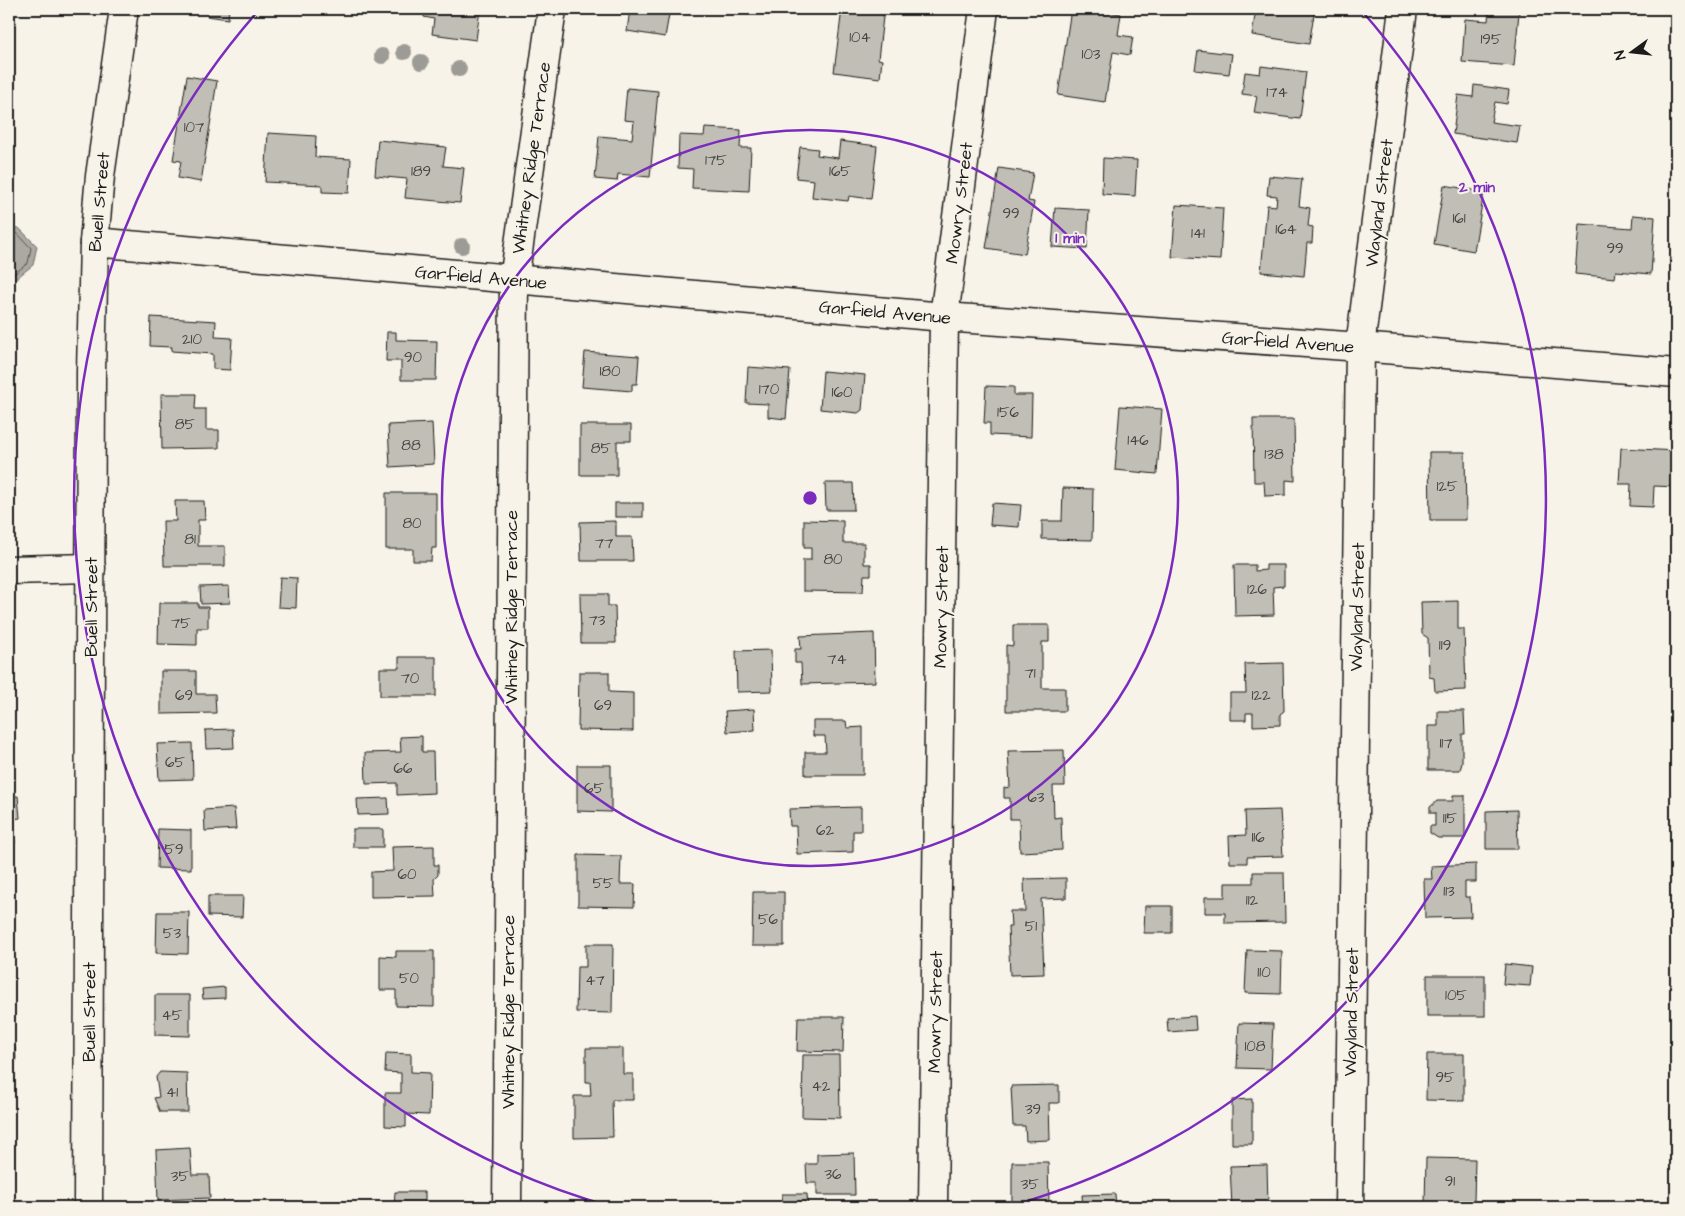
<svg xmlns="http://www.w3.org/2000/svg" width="1685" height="1216" font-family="'Architects Daughter',sans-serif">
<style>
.water{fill:#aca9a2;stroke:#72716c}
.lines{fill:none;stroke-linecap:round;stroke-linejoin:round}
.shore{stroke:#565452;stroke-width:1}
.building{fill:#c0beb5;stroke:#1c1c1c}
.minor-casing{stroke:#1c1c1c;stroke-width:31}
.minor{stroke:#f7f3e8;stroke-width:28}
.tree{fill:#9d9b95}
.ring{fill:none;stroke:#7b2cbf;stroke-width:2.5}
.labels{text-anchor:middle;stroke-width:4;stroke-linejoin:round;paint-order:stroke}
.number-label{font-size:15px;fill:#454442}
.street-label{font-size:18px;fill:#1c1c1c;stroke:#f7f3e8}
.centre{fill:#7b2cbf;stroke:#f7f3e8;stroke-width:2.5}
.ring-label{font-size:15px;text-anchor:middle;font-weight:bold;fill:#7b2cbf;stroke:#f7f3e8;stroke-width:4;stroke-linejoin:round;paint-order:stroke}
</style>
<rect width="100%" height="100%" fill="#f7f3e8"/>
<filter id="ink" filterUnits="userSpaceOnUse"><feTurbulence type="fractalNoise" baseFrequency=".02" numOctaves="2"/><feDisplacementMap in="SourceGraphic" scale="10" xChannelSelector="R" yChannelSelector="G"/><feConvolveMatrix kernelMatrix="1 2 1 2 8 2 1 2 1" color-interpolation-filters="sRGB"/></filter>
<g filter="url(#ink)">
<polygon class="water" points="9,227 19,228 37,246 33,265 9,284"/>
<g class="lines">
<polyline class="shore" points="9,232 17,233 31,248 28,263 9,278"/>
</g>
<g class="building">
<polygon points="208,9 236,9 236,10 229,9 228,19 207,16"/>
<polygon points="425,9 480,9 476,40 432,34 434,19 424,17"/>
<polygon points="630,9 670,9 665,37 627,31"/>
<polygon points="842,9 884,9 878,59 882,60 880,78 834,72"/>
<polygon points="1071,9 1085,9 1121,14 1118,35 1133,37 1130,55 1113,52 1105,102 1058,95"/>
<polygon points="1256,9 1315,9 1309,44 1252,35"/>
<polygon points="1489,9 1519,12 1514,66 1462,62 1465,19 1488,21"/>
<polygon points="1198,50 1232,54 1229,74 1195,70"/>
<polygon points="9,51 12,52 9,79"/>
<polygon points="1261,66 1306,72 1300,119 1254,113 1257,96 1242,94 1245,72 1260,74"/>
<polygon points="187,76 217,81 201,182 178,178 181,161 173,160"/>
<polygon points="1474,85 1509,90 1507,104 1495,102 1491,122 1520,126 1517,143 1453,134 1458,95 1473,97"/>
<polygon points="627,88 658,91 650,177 618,174 617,181 595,179 599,136 632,139 634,121 624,120"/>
<polygon points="705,128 741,130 740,148 751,148 749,191 692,188 693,169 678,168 679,135 704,136"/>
<polygon points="268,133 316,136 315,157 351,159 349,193 322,192 322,185 265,182"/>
<polygon points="378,140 446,147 443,166 464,168 460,203 405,198 407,179 375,176"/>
<polygon points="840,141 877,146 871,199 849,196 848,201 812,197 814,180 796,178 800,147 818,149 817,155 838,158"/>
<polygon points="1103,158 1137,160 1135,196 1102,194"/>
<polygon points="999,168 1033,173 1028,201 1034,202 1025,254 986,248"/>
<polygon points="1269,176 1302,179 1299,206 1310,208 1308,226 1313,227 1312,243 1307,243 1304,276 1261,272 1267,205 1276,206 1277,196 1267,195"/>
<polygon points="1444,185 1484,192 1474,251 1434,244"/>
<polygon points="1176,205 1223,208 1220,260 1172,257"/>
<polygon points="1055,208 1089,210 1087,249 1052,247"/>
<polygon points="1633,215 1655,217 1651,274 1616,271 1615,278 1575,274 1579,224 1632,228"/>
<polygon points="151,317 216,321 215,337 232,338 230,370 213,369 213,354 171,351 172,347 150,346"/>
<polygon points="387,332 396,332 396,340 437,341 436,380 401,380 401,361 386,361"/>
<polygon points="585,352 639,356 637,384 632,384 632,391 582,387"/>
<polygon points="748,367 790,370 786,419 768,417 768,404 746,403"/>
<polygon points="823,371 865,375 862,410 858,413 820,409"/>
<polygon points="986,386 1014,387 1014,395 1032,395 1031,437 990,435 990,423 984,423"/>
<polygon points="161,394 196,394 195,409 206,409 206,430 219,430 219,448 162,449"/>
<polygon points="1120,406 1162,409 1157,474 1115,470"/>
<polygon points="1253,419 1294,419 1295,481 1286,480 1286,495 1265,496 1264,482 1254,482"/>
<polygon points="432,423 434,464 390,467 388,425"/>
<polygon points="580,425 631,425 631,441 617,441 617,475 580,475"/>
<polygon points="1621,448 1676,451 1676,487 1654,486 1653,507 1630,506 1631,484 1619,484"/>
<polygon points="1429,452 1465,452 1466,520 1430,520"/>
<polygon points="825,483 853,483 854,510 826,510"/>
<polygon points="1063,488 1093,489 1092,540 1042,539 1042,521 1062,521"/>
<polygon points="386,493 436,493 436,548 432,548 431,561 413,561 413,549 386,549"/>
<polygon points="175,501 204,501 205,520 198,520 198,546 225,546 225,566 164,566 163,521 176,521"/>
<rect x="615" y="503" width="28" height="14"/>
<polygon points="992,503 1021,505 1019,527 990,525"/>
<polygon points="804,520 843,521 843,543 864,543 864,564 871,564 871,575 864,575 863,592 803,591 803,560 811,560 811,548 804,548"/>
<polygon points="616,521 616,537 632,537 633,561 581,561 580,522"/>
<polygon points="1234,565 1255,565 1255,571 1266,570 1266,565 1284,565 1284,586 1273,587 1274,615 1235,616"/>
<polygon points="280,577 297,578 296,608 278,607"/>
<polygon points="229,586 230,603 201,604 200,587"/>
<polygon points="580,594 608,594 608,606 615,606 616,643 581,643"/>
<polygon points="1458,601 1458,629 1464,629 1466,690 1435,691 1434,678 1429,677 1428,638 1422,634 1421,602"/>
<polygon points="159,603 198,603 198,607 208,607 208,628 197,628 197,645 158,644"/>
<polygon points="1013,625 1049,625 1049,642 1042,642 1042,688 1065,688 1065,711 1006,711 1006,645 1013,646"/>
<polygon points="9,628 14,628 15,665 9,665"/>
<polygon points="874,633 875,682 802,684 801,663 795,663 795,649 801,649 800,636"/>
<polygon points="771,650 772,691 737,692 736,651"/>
<polygon points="399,657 436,657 436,696 380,696 380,668 399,668"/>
<polygon points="1283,663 1284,711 1280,714 1280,725 1253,726 1253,713 1246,713 1246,720 1230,720 1230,693 1246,693 1245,664"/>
<polygon points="161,671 196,671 196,694 215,694 216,713 161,714"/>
<polygon points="579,672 609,672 609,692 633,693 633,731 578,730"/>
<polygon points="754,709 755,730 727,732 725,711"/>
<polygon points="1438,711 1464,711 1465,734 1462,734 1462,763 1460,770 1428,770 1428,726 1438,726"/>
<polygon points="9,714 11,714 14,760 9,760"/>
<polygon points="813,721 846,721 847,728 863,727 863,775 805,775 805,752 826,752 825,736 813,736"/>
<polygon points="233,729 234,748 206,749 205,730"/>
<polygon points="422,736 422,752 433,752 434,793 397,795 397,783 366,784 365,753 401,752 400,737"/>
<polygon points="192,743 193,779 159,780 157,744"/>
<polygon points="1064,750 1065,786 1053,786 1054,818 1061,817 1062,850 1020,852 1019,819 1010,819 1010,798 1004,798 1004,788 1010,787 1008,751"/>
<polygon points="577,765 611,765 611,812 577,811"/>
<polygon points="1453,795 1465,795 1465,838 1438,838 1430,833 1430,826 1435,826 1435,813 1430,813 1430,807 1437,801 1453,801"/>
<polygon points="18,796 20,818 13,819 15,844 9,845 9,797"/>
<polygon points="388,798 389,814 358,815 357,799"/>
<polygon points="861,807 861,831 853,831 853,852 797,854 796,826 790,826 789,809"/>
<polygon points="234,808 236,829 205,831 204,810"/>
<polygon points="1280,810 1283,856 1247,857 1247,863 1230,863 1229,836 1246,835 1245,811"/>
<polygon points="1517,810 1518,849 1486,849 1486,811"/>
<polygon points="158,829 191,830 191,869 157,868"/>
<rect x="353" y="829" width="30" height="18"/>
<polygon points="434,846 434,865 438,865 438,875 434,879 435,896 371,897 371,872 393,871 392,847"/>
<polygon points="578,855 621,856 620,884 635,884 634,907 578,906"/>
<polygon points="1476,864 1476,882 1465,882 1465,897 1470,897 1471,917 1425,918 1424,879 1432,879 1431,866"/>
<polygon points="1253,872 1284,872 1285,922 1225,923 1225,913 1205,913 1205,897 1225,897 1225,883 1253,883"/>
<polygon points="1066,878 1066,898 1041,899 1044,974 1010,975 1008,927 1011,927 1010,911 1025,911 1024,879"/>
<polygon points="753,892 784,892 784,946 752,946"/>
<polygon points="208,896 243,896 242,917 208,916"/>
<polygon points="1145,906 1172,906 1172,933 1144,933"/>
<polygon points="157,912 189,912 188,954 156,953"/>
<polygon points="586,944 613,944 612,1013 576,1012 577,967 586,967"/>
<polygon points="1247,950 1282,951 1281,994 1245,993"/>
<polygon points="396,951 434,951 434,1007 396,1006 396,990 380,990 380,956 396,957"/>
<polygon points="1505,964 1532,967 1530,986 1503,984"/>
<rect x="1427" y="975" width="58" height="41"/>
<polygon points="225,987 225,998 203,999 202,989"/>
<polygon points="155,995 190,995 190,1036 155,1035"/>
<polygon points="1195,1016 1196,1030 1168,1032 1167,1018"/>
<polygon points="798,1017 844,1017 843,1052 797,1051"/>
<polygon points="1239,1023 1273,1024 1271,1069 1237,1068"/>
<polygon points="9,1031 9,1046 15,1046 16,1062 10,1063 11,1078 9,1078"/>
<polygon points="586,1048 623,1048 623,1074 633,1074 633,1100 612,1100 613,1137 574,1138 574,1096 591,1096 590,1082 586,1082"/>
<polygon points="386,1053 411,1054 411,1072 430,1073 429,1115 406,1114 406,1127 385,1126 385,1093 401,1093 401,1073 385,1072"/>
<polygon points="1427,1054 1464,1054 1464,1101 1426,1100"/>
<polygon points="803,1055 839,1055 840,1118 802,1117"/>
<polygon points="160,1072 187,1073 188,1112 160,1112 154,1098 159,1097 156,1077"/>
<polygon points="1059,1085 1059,1103 1049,1103 1050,1140 1026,1141 1025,1126 1013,1126 1011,1086"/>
<polygon points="1252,1099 1252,1144 1232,1144 1232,1100"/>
<polygon points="190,1148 192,1175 209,1175 210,1198 158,1200 156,1150"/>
<polygon points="854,1153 855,1195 817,1195 817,1183 807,1183 806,1164 817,1164 817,1154"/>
<polygon points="1426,1158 1475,1159 1474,1202 1456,1202 1456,1206 1425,1205"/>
<polygon points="1012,1162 1048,1162 1049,1205 1012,1205"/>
<polygon points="1267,1165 1268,1206 1232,1207 1230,1166"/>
<polygon points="395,1192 425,1192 425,1207 394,1207"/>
<polygon points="782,1194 807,1194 808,1207 783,1207"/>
<polygon points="1115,1194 1116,1207 1083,1207 1082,1195"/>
<polygon points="588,1204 621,1205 621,1207 588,1207"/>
</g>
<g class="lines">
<g class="minor-casing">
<g id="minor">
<polyline points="94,242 944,317 1360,347 1676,373"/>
<polyline points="9,570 91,568"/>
<polyline points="88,1207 91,372 94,242 100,176 124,9"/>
<polyline points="507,1207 514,280 552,9"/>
<polyline points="933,1207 944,317 984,9"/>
<polyline points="1349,1207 1360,347 1403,9"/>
</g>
</g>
<use href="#minor" class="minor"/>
</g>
<g class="tree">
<circle cx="404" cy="52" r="8"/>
<circle cx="382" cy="56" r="8"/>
<circle cx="421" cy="62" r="8"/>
<circle cx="459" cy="69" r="8"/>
<circle cx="462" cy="246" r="8"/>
</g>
</g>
<g class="ring">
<circle cx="810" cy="498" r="368"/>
<path d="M613 1207A736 736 0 0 1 259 10M1361 10A736 736 0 0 1 1007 1207"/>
</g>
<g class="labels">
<g class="number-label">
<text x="860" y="42">104</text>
<text x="1491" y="44">195</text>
<text x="1091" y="59">103</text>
<text x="1277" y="97">174</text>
<text x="194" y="132">107</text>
<text x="716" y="165">175</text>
<text x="421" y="176">189</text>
<text x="840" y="176">165</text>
<text x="1011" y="218">99</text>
<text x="1459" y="223">161</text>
<text x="1286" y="234">164</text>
<text x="1198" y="238">141</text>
<text x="1615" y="253">99</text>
<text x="192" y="344">210</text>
<text x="413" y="362">90</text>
<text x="610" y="376">180</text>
<text x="769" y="394">170</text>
<text x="842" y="397">160</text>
<text x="1008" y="417">156</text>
<text x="185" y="429">85</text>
<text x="1138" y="445">146</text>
<text x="411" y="450">88</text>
<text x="601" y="453">85</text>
<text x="1274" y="459">138</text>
<text x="1447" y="491">125</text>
<text x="412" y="528">80</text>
<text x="190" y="544">81</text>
<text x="604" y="548">77</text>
<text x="833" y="564">80</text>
<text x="1257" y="594">126</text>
<text x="597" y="625">73</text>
<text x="181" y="628">75</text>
<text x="1445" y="650">119</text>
<text x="837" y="664">74</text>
<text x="1030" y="678">71</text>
<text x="410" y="683">70</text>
<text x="184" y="700">69</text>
<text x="1261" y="700">122</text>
<text x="603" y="710">69</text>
<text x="1446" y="748">117</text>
<text x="175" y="767">65</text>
<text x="403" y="773">66</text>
<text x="594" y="793">65</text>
<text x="1036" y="802">63</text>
<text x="1450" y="823">115</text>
<text x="825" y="835">62</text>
<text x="1258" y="842">116</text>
<text x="174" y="854">59</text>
<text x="407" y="879">60</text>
<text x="603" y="888">55</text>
<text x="1449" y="896">113</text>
<text x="1252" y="905">112</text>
<text x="768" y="924">56</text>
<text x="1031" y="931">51</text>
<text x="172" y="938">53</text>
<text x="1264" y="977">110</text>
<text x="409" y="983">50</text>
<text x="595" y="985">47</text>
<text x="1456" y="1000">105</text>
<text x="172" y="1020">45</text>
<text x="1255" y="1051">108</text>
<text x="1445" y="1082">95</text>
<text x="821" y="1091">42</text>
<text x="172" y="1097">41</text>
<text x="1033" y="1114">39</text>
<text x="833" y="1179">36</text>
<text x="180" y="1181">35</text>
<text x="1450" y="1186">91</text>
<text x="1030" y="1189">35</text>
</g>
<g class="street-label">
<text transform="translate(531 158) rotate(-82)" y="6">Whitney Ridge Terrace</text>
<text transform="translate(99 202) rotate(-85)" y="6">Buell Street</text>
<text transform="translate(959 203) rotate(-83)" y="6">Mowry Street</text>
<text transform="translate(1379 203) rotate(-83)" y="6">Wayland Street</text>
<text transform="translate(481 277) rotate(5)" y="6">Garfield Avenue</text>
<text transform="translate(885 312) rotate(5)" y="6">Garfield Avenue</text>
<text transform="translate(1288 342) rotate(4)" y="6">Garfield Avenue</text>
<text transform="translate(91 607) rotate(-90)" y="6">Buell Street</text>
<text transform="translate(511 607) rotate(-90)" y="6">Whitney Ridge Terrace</text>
<text transform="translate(941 607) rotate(-89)" y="6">Mowry Street</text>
<text transform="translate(1357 607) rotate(-89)" y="6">Wayland Street</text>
<text transform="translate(89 1012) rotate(-90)" y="6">Buell Street</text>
<text transform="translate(508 1012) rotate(-90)" y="6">Whitney Ridge Terrace</text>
<text transform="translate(935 1012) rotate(-89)" y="6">Mowry Street</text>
<text transform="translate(1351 1012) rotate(-89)" y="6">Wayland Street</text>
</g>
</g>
<circle cx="810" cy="498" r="8" class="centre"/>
<g class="ring-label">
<text x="1477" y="192">2 min</text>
<text x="1070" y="243">1 min</text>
</g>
<rect width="1685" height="1216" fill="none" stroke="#f7f3e8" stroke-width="30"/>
<rect x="15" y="15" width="1655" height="1186" fill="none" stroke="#1c1c1c" stroke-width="2" filter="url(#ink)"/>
<g transform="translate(1632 52) rotate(255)" stroke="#f7f3e8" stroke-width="4" paint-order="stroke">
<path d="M0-4L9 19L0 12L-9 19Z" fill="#1c1c1c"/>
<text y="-8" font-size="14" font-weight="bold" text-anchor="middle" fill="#1c1c1c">N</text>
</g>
</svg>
